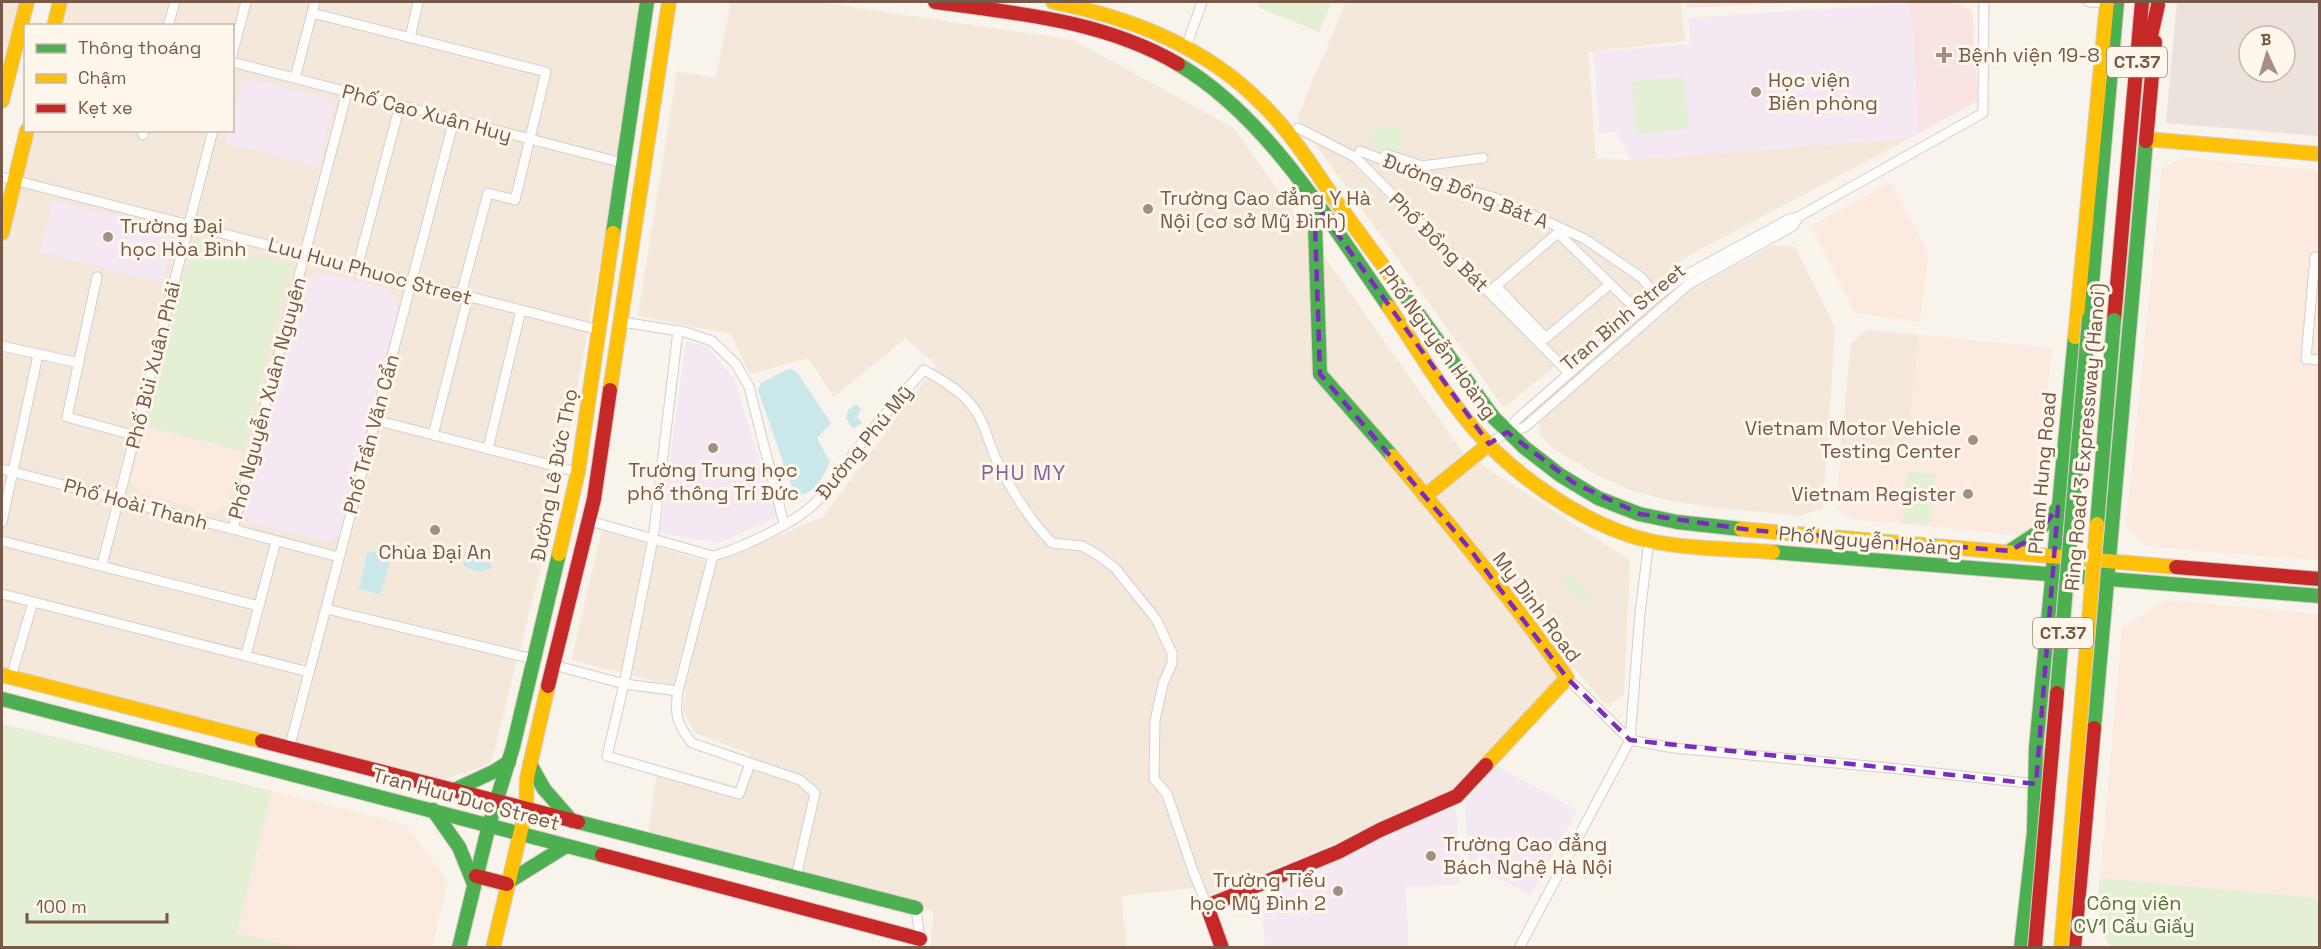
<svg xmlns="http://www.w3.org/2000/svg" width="2321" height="949" font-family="'Space Grotesk',sans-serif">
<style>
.residential{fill:#f4e8da}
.commercial{fill:#fceae1}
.industrial{fill:#ebe3db;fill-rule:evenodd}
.education{fill:#f4e9f3}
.medical{fill:#fae4e3}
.green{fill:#e4f0d4}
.water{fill:#cae7ea}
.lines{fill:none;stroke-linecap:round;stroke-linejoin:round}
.street-casing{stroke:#d6cec7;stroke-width:11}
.fast-casing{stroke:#d8cec7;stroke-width:16}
.slow-casing{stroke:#d8cec7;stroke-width:16}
.jam-casing{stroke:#d8cec7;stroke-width:16}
.street{stroke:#fefdfc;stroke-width:9}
.fast{stroke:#4caf50;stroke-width:14}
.slow{stroke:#ffc107;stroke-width:14}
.jam{stroke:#c62828;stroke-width:14}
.fast-bridge-casing{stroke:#dad0c9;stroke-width:16;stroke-linecap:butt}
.slow-bridge-casing{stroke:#dad0c9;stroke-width:16;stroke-linecap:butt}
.jam-bridge-casing{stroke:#dad0c9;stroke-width:16;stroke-linecap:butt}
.fast-bridge{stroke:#4caf50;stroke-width:14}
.slow-bridge{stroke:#ffc107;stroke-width:14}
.jam-bridge{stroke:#c62828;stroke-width:14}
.marked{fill:none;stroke:#7b2cbf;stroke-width:4.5;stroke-dasharray:12 8;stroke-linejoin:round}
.poi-dot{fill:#a58f81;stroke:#fff7ec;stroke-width:2}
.labels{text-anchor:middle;stroke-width:6;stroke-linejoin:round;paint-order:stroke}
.shield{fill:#fff7ec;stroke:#a08879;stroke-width:1.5}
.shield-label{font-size:18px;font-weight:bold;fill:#785948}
.poi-label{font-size:20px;fill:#785948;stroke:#fff7ec;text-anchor:start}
.street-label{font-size:20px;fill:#785948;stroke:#fff7ec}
.park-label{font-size:20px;fill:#4f793c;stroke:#fff7ec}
.neighbourhood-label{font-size:21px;letter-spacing:1.5px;fill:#88639c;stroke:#fff7ec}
</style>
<rect width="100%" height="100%" fill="#f8f3eb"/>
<g class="residential">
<polygon points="2,2 29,2 2,109"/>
<polygon points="60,2 647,2 554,516 491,763 441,781 2,674 2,233 27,131 232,130 232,26 54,25"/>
<polygon points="731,2 817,2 1073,40 1234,128 1463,453 1630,560 1624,695 1607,706 1574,668 1444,798 1204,898 1200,887 1121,896 1127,947 931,947 933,911 648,835 658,765 737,786 751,754 695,733 682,708 686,689 571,660 602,530 712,563 823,517 936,365 906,338 834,397 808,358 750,374 731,334 638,316 677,71 716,78"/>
<polygon points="1346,2 1681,2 1685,41 1588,52 1596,159 1632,160 1910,138 1688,256 1504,408 1297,118"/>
<polygon points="1774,245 1795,247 1835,327 1823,508 1800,516 1709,507 1671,501 1630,490 1599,476 1554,449 1540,435 1539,421 1671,305 1689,290"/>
<polygon points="1867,330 1919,335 1908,451 1841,445 1851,343"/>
</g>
<g class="commercial">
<polygon points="2184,157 2319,171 2319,561 2144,546 2126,527 2162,168"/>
<polygon points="1891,182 1928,252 1920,322 1855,313 1811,226"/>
<polygon points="1919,335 2052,348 2035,526 2024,536 1853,519 1836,508 1841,445 1908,451"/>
<polygon points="145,426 242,451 227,505 213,513 138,492 131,481"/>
<polygon points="2166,600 2319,614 2319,898 2100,878 2122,628"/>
<polygon points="272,791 405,824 448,881 432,947 297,947 237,933"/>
</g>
<path class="industrial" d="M2177 2H2319V136L2166 123ZM2249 36H2285V72H2249Z"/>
<g class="education">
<polygon points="1910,3 1919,133 1910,138 1632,160 1616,132 1599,133 1594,52 1690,44 1689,18"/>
<polygon points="253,79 327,98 333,107 319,167 225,142 228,131 232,130 233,114 241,85"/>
<polygon points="53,199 173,230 175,232 162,283 39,252"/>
<polygon points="321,272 389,289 399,304 340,535 328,542 249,522 244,513 305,280"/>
<polygon points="686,341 706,346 734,378 777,517 719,543 660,533"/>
<polygon points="1497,766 1577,810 1531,895 1469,863 1465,803"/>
<polygon points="1456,802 1460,884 1405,887 1409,947 1265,947 1262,895"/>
</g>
<g class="medical">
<polygon points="1687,2 1804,2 1687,8"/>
<polygon points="1952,2 1972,10 1978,101 1919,133 1910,3"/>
</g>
<g class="green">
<polygon points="1260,2 1332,2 1319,32 1258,7"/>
<polygon points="1684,77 1689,129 1636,134 1632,81"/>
<polygon points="1376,127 1402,128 1401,156 1368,146"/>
<polygon points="195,239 291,264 242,451 145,426"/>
<polygon points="1908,471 1935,474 1930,525 1902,523"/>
<polygon points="1568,573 1593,598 1586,605 1561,581"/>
<polygon points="2,724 272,791 237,933 297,947 2,947"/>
<path d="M2100 878 2319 898V947H2110C2097 918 2097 910 2100 878Z"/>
</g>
<g class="water">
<path d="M790 368 798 374 831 423 817 438 830 462C823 477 814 496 795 496L758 390 761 383Z"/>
<polygon points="856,404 861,409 857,417 862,423 853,429 846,418 848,410"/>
<polygon points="372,551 390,556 391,560 380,594 359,589 367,554"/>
<polygon points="466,552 490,561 492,568 478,572 464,566 460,556"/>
</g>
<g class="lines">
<g class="street-casing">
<g id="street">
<polyline points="2089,2 2107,3"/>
<polyline points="312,13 546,72 515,200 488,193 461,295"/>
<polyline points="168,26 175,2"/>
<polyline points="410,38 418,2"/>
<polyline points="1186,47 1202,2"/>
<polyline points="232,55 246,2"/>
<polyline points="232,62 623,163"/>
<polyline points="295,78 315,2"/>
<polyline points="1298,128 1355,157 1569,373"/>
<polyline points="143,135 144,130"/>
<polyline points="1360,151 1449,185 1493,197 1585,239 1642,278 1657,297"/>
<polyline points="1386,154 1422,166 1483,158"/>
<polyline points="2,177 599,330"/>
<polyline points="2320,258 2315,257 2306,359 2320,360"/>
<polyline points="357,268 400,105"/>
<polyline points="97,277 67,417 136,436"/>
<polyline points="1496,286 1546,338 1610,284"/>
<polyline points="1489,292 1558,233 1639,312"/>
<polyline points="622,322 685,332 712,341 736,364 749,387 784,524"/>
<polyline points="678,331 653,539 624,684 607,756 739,794 750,764"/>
<polyline points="2,346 79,363"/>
<polyline points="375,420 578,472"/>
<polyline points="1507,432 1525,427 1689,284 1793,226 1798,217"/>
<polyline points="433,435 468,297"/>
<polyline points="1489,444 1507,432 1517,419 1654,299 1684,276 1789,219 1798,217 1983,113 1984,2"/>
<polyline points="488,449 521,310"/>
<polyline points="2,469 339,557"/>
<path d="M590 521 713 556C740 549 792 524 812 506 832 487 845 466 861 444 881 418 902 394 924 370 938 378 955 387 966 399 985 418 986 438 997 461 1011 490 1030 520 1052 543L1082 546 1098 555 1115 568 1156 619 1172 653V663L1163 684 1155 721 1154 779 1167 794 1193 871 1207 906"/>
<polyline points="2,522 38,355"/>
<polyline points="233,529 347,92"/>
<polyline points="2,541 259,606"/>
<polyline points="102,565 213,130"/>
<polyline points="2,594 309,672"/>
<polyline points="326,609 533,659"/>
<polyline points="246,655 276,541"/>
<polyline points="554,665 624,684 678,691 713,556"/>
<polyline points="11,677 33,602"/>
<polyline points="1567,678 1630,740 1674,748 1890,768 2036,784"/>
<path d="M678 691C674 715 677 724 692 743L800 780 815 793 796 877"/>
<polyline points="289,749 454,120"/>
<polyline points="916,908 920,939"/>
<polyline points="1519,948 1630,740 1640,613 1649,540"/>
</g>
</g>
<g class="fast-casing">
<g id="fast">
<path d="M1178 64C1269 118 1329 222 1389 307"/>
<polyline points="1323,214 1315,224 1320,374 1392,456"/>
<polyline points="613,233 647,2"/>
<polyline points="1395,282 1494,418 1525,448 1560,475 1598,498 1639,514 1677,522 1741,529"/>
<polyline points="2089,318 2117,2"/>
<polyline points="2010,551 2037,533 2057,509"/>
<polyline points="1773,552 2320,596"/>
<polyline points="2,699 602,855"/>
<polyline points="2094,728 2146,141"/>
<polyline points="530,764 544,789 572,821"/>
<polyline points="452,791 495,771 509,762"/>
<polyline points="433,810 459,847 474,884"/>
<polyline points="578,822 916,908"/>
<polyline points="508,882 566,846"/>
<polyline points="459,948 489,825 513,747 559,554"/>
<polyline points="2021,948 2034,832 2036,748 2075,337"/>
</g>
</g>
<g class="slow-casing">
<g id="slow">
<path d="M1053 2C1131 18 1205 46 1262 104 1289 130 1310 163 1331 194 1352 224 1374 253 1395 282"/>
<polyline points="54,26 60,2"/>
<polyline points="2,101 27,2"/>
<polyline points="2146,139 2320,154"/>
<polyline points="2,233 27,130"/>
<path d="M1389 307C1417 348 1443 393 1475 430 1517 478 1588 527 1650 541 1689 549 1733 549 1773 552"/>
<polyline points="2075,337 2107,2"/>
<polyline points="610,390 669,2"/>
<path d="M1392 456C1452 528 1514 601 1567 678L1486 765"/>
<polyline points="1425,496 1489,444"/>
<polyline points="1741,529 2176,567"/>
<polyline points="559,554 578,472 613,233"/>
<polyline points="2,675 262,741"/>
<polyline points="493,948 526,809 527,778 548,686"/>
</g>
</g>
<g class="jam-casing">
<g id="jam">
<path d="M935 2C1017 13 1105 21 1178 64"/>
<polyline points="2146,58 2158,5"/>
<polyline points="2146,141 2155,42"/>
<polyline points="2114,320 2142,2"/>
<polyline points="2176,567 2320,579"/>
<polyline points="548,686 594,499 610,390"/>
<polyline points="262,741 578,822"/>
<polyline points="602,855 920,939"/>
<polyline points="476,876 507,884"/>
<polyline points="1222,948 1207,906 1338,852 1380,830 1457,796 1486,765"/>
<polyline points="2074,948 2094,728"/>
</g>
</g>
<use href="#street" class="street"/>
<use href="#fast" class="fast"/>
<use href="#slow" class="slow"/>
<use href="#jam" class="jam"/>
<g class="fast-bridge-casing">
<g id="fast-bridge">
<polyline points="2097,524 2114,320"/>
<polyline points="2057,693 2089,318"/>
</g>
</g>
<g class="slow-bridge-casing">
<polyline id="slow-bridge" points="2061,948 2097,524"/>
</g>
<g class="jam-bridge-casing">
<polyline id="jam-bridge" points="2035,948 2057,693"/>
</g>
<use href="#fast-bridge" class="fast-bridge"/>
<use href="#slow-bridge" class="slow-bridge"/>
<use href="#jam-bridge" class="jam-bridge"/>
</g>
<path class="marked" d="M1323 214 1489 444 1507 432 1574 483 1640 514 1751 530 2010 551 2037 535 2058 507 2036 784 1630 740 1567 678 1469 548 1320 374 1315 224Z"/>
<g class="poi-dot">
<path d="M1941 46h6v6h6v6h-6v6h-6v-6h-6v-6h6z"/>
<circle cx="1756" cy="92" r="6"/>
<circle cx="1148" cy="209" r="6"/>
<circle cx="108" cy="237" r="6"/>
<circle cx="1973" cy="440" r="6"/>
<circle cx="713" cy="448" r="6"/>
<circle cx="1968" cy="494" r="6"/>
<circle cx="435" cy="530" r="6"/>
<circle cx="1431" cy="856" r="6"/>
<circle cx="1338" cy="891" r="6"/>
</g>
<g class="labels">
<g class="shield">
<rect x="2107" y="47" width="60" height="30" rx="4.5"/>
<rect x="2033" y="618" width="60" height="30" rx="4.5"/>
</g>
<g class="shield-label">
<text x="2137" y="68">CT.37</text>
<text x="2063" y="639">CT.37</text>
</g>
<g class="poi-label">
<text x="1958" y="62">Bệnh viện 19-8</text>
<text x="1768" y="87">Học viện<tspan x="1768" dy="23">Biên phòng</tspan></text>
<text x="1160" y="205">Trường Cao đẳng Y Hà<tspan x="1160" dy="23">Nội (cơ sở Mỹ Đình)</tspan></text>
<text x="120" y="233">Trường Đại<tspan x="120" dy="23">học Hòa Bình</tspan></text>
<text x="1961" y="435" text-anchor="end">Vietnam Motor Vehicle<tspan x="1961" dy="23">Testing Center</tspan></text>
<text x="713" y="477" text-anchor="middle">Trường Trung học<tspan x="713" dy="23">phổ thông Trí Đức</tspan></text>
<text x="1956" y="501" text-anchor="end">Vietnam Register</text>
<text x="435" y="559" text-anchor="middle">Chùa Đại An</text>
<text x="1443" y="851">Trường Cao đẳng<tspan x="1443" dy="23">Bách Nghệ Hà Nội</tspan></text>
<text x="1326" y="887" text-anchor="end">Trường Tiểu<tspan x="1326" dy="23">học Mỹ Đình 2</tspan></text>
</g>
<g class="street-label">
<text transform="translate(427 113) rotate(15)" y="7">Phố Cao Xuân Huy</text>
<text transform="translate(1466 191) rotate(21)" y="7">Đường Đồng Bát A</text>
<text transform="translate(1439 242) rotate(45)" y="7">Phố Đồng Bát</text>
<text transform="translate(370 271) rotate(15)" y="7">Luu Huu Phuoc Street</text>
<text transform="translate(1623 317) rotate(-40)" y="7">Tran Binh Street</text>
<text transform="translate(1438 342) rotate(54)" y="7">Phố Nguyễn Hoàng</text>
<text transform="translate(153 365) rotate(-76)" y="7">Phố Bùi Xuân Phái</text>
<text transform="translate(267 398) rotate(-75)" y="7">Phố Nguyễn Xuân Nguyên</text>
<text transform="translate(371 434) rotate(-75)" y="7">Phố Trần Văn Cẩn</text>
<text transform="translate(2085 437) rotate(-85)" y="7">Ring Road 3 Expressway (Hanoi)</text>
<text transform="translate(864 442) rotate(-51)" y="7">Đường Phú Mỹ</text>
<text transform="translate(2042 473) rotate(-85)" y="7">Pham Hung Road</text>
<text transform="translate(554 475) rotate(-79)" y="7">Đường Lê Đức Thọ</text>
<text transform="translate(136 504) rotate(15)" y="7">Phố Hoài Thanh</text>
<text transform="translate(1870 541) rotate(5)" y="7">Phố Nguyễn Hoàng</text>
<text transform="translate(1537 607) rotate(53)" y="7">My Dinh Road</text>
<text transform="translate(466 799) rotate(15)" y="7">Tran Huu Duc Street</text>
</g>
<g class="park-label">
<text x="2134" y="910">Công viên<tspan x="2134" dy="23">CV1 Cầu Giấy</tspan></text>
</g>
<g class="neighbourhood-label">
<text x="1024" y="480">PHU MY</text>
</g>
</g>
<rect width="2321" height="949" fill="none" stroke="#785948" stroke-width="6"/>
<rect x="24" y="24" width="210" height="108" fill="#fff7ec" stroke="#c9b8aa" stroke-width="1.5"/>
<rect x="36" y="44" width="30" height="9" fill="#4caf50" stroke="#c9b8aa" stroke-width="1.5"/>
<text x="78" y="54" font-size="18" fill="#785948">Thông thoáng</text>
<rect x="36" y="74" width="30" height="9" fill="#ffc107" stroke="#c9b8aa" stroke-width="1.5"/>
<text x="78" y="84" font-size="18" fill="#785948">Chậm</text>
<rect x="36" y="104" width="30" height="9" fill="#c62828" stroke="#c9b8aa" stroke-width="1.5"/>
<text x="78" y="114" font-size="18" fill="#785948">Kẹt xe</text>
<g transform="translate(2267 54) rotate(356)"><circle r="28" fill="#fff7ec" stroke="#c9b8aa" stroke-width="1.5"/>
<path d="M0-4.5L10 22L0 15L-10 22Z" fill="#a58f81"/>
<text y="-9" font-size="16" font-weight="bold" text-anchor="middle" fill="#785948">B</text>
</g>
<path d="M27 913v9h140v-9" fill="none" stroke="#785948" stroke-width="3"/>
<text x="36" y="913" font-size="18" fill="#785948" stroke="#fff7ec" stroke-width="4.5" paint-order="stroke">100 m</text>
</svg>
